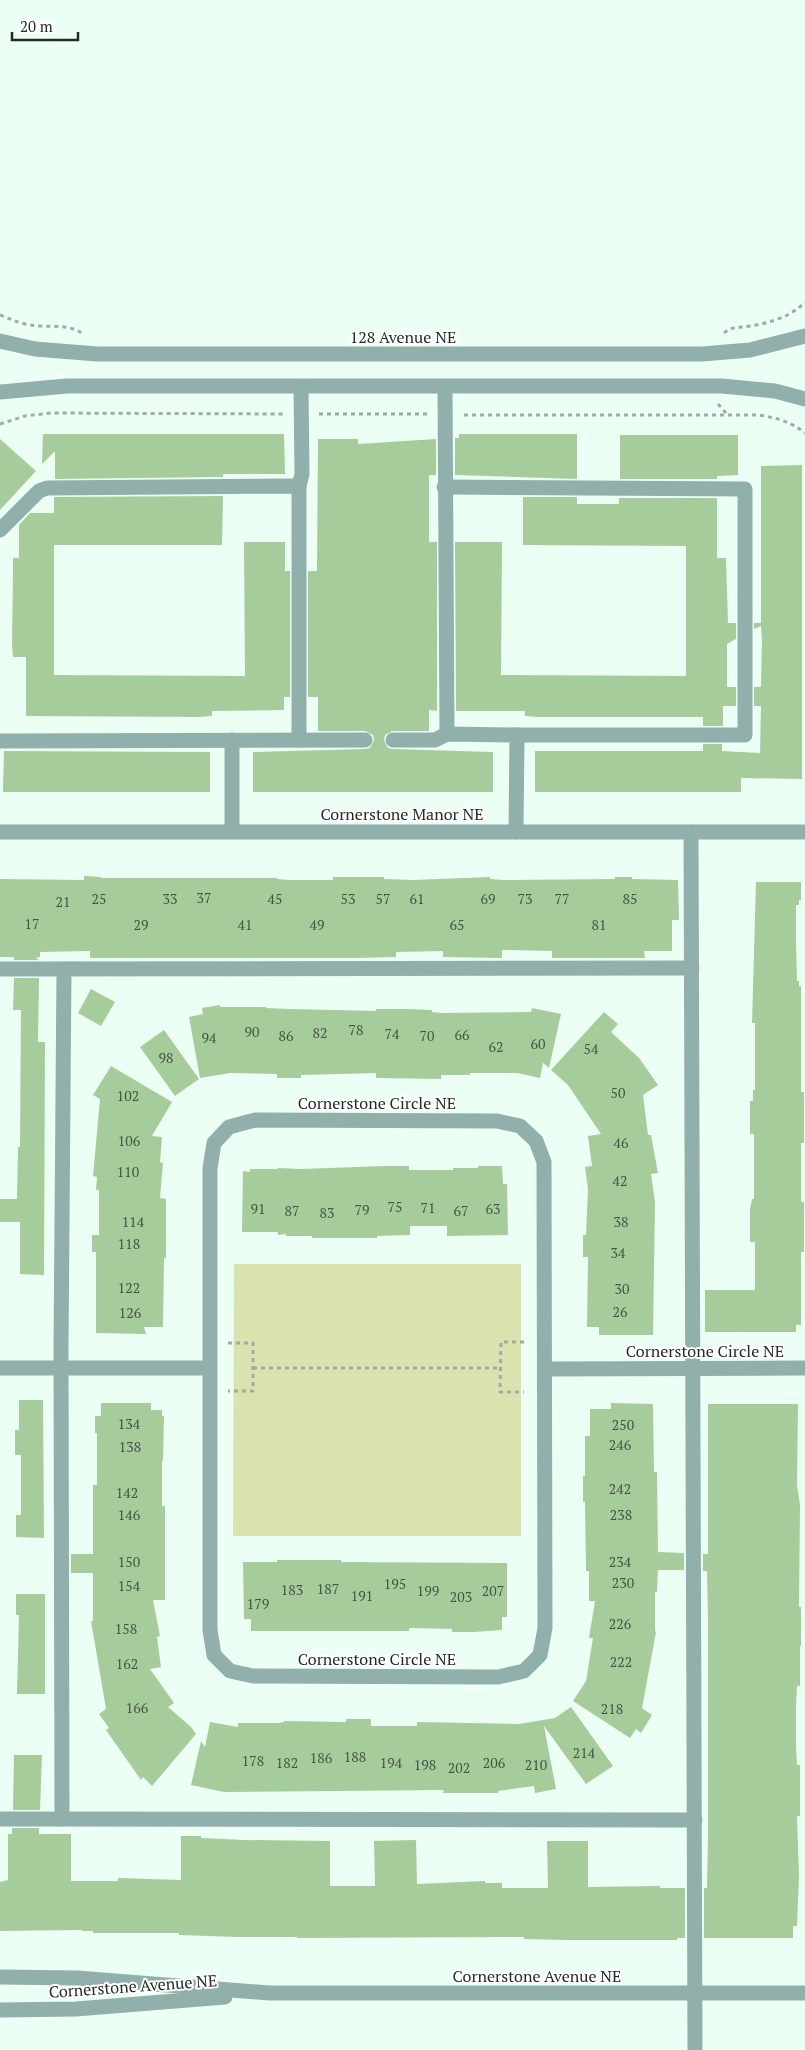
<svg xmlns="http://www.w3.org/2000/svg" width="805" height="2050" font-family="'PT Serif',serif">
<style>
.green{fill:#dae3b0}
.building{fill:#a7cc9c}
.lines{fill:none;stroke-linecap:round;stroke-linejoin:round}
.path{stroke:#9eada4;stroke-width:3;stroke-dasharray:4 4;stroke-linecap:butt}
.minor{stroke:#91b0ab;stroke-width:15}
.labels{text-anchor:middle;stroke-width:4;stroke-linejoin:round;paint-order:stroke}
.number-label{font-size:14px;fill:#455344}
.street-label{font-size:16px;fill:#242b27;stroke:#fff}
</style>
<rect width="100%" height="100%" fill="#ebfff4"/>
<polygon class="green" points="234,1264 521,1264 521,1536 233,1536"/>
<g class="building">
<polygon points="43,434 284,434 285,474 223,474 223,477 55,479 55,451 42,464"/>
<polygon points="459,434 577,434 577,479 455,475 455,438 459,438"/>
<polygon points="620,435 738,435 738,475 717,476 717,479 620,479"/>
<polygon points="0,439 36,471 0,510"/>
<polygon points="318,439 358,439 358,444 436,439 436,475 429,475 429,542 437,542 437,711 429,710 429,731 393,731 385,735 384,740 388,748 393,749 493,752 493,792 253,792 253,752 365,749 370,748 374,740 373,735 365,731 318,731 318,697 308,697 308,571 317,571"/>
<polygon points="802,465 802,779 741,778 741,792 535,792 535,751 703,751 703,744 722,744 722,751 760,753 761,706 754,706 754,687 761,687 762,640 761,626 754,629 754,623 761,623 761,466"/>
<polygon points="223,496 222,545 54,545 54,675 245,676 244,542 285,542 285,571 290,571 290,697 284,697 284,710 212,711 212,716 199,717 26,716 26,657 13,657 12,644 13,571 13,558 19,558 19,525 30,513 54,513 54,497"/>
<polygon points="523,497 577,497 577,504 619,504 619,498 717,498 717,558 726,558 728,623 736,623 736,639 727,644 727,687 736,687 736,706 723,706 723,726 703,726 703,717 538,717 525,716 525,711 456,711 455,542 502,542 501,675 686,676 686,546 523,545"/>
<polygon points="4,751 210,752 210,792 3,792"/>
<polygon points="84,876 101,877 101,878 277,878 277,879 290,880 333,880 333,877 384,877 384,879 414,880 490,877 490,879 503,880 615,879 615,877 632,877 632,879 678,880 679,920 672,920 672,951 644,951 645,958 552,958 552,951 502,950 502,958 443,957 443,951 396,952 396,957 357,958 90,958 90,951 40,952 40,957 36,958 39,960 14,960 14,957 0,957 0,879 84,880"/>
<polygon points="756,882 801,882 801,900 799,900 799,905 796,905 796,940 797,981 799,981 799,986 801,986 801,1092 804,1092 804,1143 801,1143 801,1202 804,1202 804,1252 801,1252 801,1325 796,1325 796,1332 705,1332 705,1290 755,1290 755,1242 750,1242 750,1209 752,1199 754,1199 754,1134 750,1134 750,1101 753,1101 753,1090 755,1090 755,1023 752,1023"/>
<polygon points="14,978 39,978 38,1042 45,1042 44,1275 20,1274 20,1222 0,1222 0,1199 17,1199 18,1147 20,1147 21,1010 13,1010"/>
<polygon points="91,989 115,1002 101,1026 78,1013"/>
<polygon points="220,1005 220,1007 266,1007 266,1008 289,1009 335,1010 376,1011 376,1009 407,1009 432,1010 432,1012 442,1013 531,1012 532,1008 561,1014 549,1068 543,1063 540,1078 517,1073 470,1073 470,1075 441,1075 441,1079 376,1078 376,1073 301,1075 301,1078 277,1078 277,1074 230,1073 200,1078 189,1017 203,1014 202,1008"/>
<polygon points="604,1012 618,1024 611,1032 639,1058 658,1085 643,1095 648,1135 651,1135 658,1173 651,1174 655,1202 653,1335 599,1335 599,1327 587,1327 588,1257 583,1257 583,1235 586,1235 588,1189 585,1167 592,1166 588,1136 601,1134 568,1085 551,1070"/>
<polygon points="164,1030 199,1079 175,1096 140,1047"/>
<polygon points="111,1066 172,1102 152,1136 162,1137 160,1162 163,1163 160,1198 166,1199 166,1258 164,1258 163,1327 144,1327 146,1334 96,1333 96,1252 92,1252 92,1235 99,1235 99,1190 96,1190 97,1177 93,1176 100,1099 93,1095"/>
<polygon points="386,1166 409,1166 409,1170 453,1170 453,1168 478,1168 478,1166 502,1166 503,1184 507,1184 508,1235 447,1236 447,1226 410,1226 410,1235 377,1236 377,1238 312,1238 312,1236 286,1236 286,1234 278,1235 278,1232 242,1232 243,1171 250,1172 250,1169 278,1169 278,1168 301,1169"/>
<polygon points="19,1400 43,1400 44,1538 16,1537 16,1515 21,1515 21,1455 15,1455 15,1430 19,1430"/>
<polygon points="101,1403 151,1403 151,1410 162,1410 162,1416 164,1416 163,1461 162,1461 162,1506 165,1506 165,1600 153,1600 160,1636 157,1637 161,1667 150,1669 174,1703 168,1707 191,1727 196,1734 152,1786 143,1777 141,1780 106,1730 109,1728 99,1714 106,1709 91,1621 93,1621 93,1573 71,1573 71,1554 93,1554 93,1485 97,1485 97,1433 95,1433 95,1416 101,1416"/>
<polygon points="611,1403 653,1404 654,1472 657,1472 658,1552 684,1553 684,1570 658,1570 657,1592 655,1592 655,1631 656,1632 642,1708 652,1715 641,1733 636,1729 630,1738 573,1701 586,1681 593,1638 589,1638 595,1601 589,1601 589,1571 586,1571 585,1502 583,1502 583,1476 585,1476 585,1436 590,1436 590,1409 611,1409"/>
<polygon points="708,1404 798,1404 797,1485 800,1505 799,1607 801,1607 801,1646 800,1646 800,1686 797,1686 796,1707 796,1745 797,1765 800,1765 800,1816 797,1816 799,1877 797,1926 793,1926 793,1938 704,1938 704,1888 707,1888 708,1836 708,1617 707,1571 703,1571 703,1554 708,1554"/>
<polygon points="277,1560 341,1560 341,1562 507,1563 507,1617 502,1617 502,1630 474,1632 452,1632 452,1629 409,1628 409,1631 251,1631 251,1619 244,1619 243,1562 277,1562"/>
<polygon points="16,1594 45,1594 45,1694 17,1694 19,1615 16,1615"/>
<polygon points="571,1707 613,1766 586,1784 544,1726 556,1789 535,1793 534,1786 498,1791 498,1793 443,1793 444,1790 224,1792 191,1785 201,1741 205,1747 210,1722 238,1727 238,1723 278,1723 284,1722 284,1721 346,1722 346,1719 371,1719 371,1726 417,1726 417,1722 519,1724 555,1718"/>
<polygon points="14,1755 42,1755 40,1810 13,1810"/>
<polygon points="12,1828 39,1828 39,1834 71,1834 71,1881 118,1881 118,1878 181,1880 181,1836 201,1836 201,1838 244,1840 330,1841 330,1886 375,1886 374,1841 416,1840 417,1884 485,1881 485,1883 502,1883 502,1888 548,1888 547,1841 588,1841 588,1887 660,1886 660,1888 685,1888 685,1938 677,1938 677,1940 566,1940 524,1939 524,1937 507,1937 297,1938 297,1937 237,1937 179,1935 179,1933 93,1933 93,1931 82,1931 82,1930 0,1931 0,1882 8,1880 8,1834 12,1834"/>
</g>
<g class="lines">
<g class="path">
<path d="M0 315C10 319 19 323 30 325 47 328 69 323 83 334"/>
<path d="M724 333C732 326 739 328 750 326 769 323 791 317 805 302"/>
<polyline points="718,404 727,414"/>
<polyline points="319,414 428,414"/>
<path d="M464 415H759C778 418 791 422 805 433"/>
<polyline points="0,424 25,416 51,413 283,414"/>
<polyline points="524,1342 501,1342 500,1392 524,1392"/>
<polyline points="228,1343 253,1343 253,1391 228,1391"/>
<polyline points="253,1368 500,1368"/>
</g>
<g class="minor">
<polyline points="0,341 35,349 97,354 702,354 750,350 805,336"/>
<polyline points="445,387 447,734"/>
<polyline points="0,392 67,386 722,386 775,391 805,399"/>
<polyline points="299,486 302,474 301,387"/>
<polyline points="444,487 745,489 745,735 517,735"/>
<polyline points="0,530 39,491 47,488 299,486 299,740"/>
<polyline points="232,740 232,832"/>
<polyline points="393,740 435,740 447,734 517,735 516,832"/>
<polyline points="0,741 365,740"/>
<polyline points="0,832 805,832"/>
<polyline points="691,832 695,2050"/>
<polyline points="0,969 692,968"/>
<polygon points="255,1120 497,1121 520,1126 536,1141 544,1162 545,1628 540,1655 524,1671 498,1677 253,1676 230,1671 214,1655 210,1630 210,1168 214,1143 229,1127"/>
<polyline points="0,1368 209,1368"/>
<polyline points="545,1369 805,1368"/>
<polyline points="0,1819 695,1820"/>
<polyline points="62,1819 61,1348 64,969"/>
<polyline points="0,1977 77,1978 269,1993 805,1993"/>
<polyline points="0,2010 76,2009 225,1997"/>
</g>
</g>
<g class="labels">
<g class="number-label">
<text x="204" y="903">37</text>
<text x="99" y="904">25</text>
<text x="170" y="904">33</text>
<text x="275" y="904">45</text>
<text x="348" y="904">53</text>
<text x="383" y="904">57</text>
<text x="417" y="904">61</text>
<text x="488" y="904">69</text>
<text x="525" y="904">73</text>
<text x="562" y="904">77</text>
<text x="630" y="904">85</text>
<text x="63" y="907">21</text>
<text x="32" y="929">17</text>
<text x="141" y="930">29</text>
<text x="245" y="930">41</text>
<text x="317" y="930">49</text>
<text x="457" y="930">65</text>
<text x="599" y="930">81</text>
<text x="356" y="1035">78</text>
<text x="252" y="1037">90</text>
<text x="320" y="1038">82</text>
<text x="392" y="1039">74</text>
<text x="462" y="1040">66</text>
<text x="286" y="1041">86</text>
<text x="427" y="1041">70</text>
<text x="209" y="1043">94</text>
<text x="538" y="1049">60</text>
<text x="496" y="1052">62</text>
<text x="591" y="1054">54</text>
<text x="166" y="1063">98</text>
<text x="618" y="1098">50</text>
<text x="128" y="1101">102</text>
<text x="129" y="1146">106</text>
<text x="621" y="1148">46</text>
<text x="128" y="1177">110</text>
<text x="620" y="1186">42</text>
<text x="395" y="1212">75</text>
<text x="428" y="1213">71</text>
<text x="258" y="1214">91</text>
<text x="493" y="1214">63</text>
<text x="362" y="1215">79</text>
<text x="292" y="1216">87</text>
<text x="461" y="1216">67</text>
<text x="327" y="1218">83</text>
<text x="133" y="1227">114</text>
<text x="621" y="1227">38</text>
<text x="129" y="1249">118</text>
<text x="618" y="1258">34</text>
<text x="129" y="1293">122</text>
<text x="622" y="1294">30</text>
<text x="620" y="1317">26</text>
<text x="130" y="1318">126</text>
<text x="129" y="1429">134</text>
<text x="623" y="1430">250</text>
<text x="620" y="1450">246</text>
<text x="130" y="1452">138</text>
<text x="620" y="1494">242</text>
<text x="127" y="1498">142</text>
<text x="129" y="1520">146</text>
<text x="621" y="1520">238</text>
<text x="129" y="1567">150</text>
<text x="620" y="1567">234</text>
<text x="623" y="1588">230</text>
<text x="395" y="1589">195</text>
<text x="129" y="1591">154</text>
<text x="328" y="1594">187</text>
<text x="292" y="1595">183</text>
<text x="428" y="1596">199</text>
<text x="493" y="1596">207</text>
<text x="362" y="1601">191</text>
<text x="461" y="1602">203</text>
<text x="258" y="1609">179</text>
<text x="620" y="1629">226</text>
<text x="126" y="1634">158</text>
<text x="621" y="1667">222</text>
<text x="127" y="1669">162</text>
<text x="137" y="1713">166</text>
<text x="612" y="1714">218</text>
<text x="584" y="1758">214</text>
<text x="355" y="1762">188</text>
<text x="321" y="1763">186</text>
<text x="253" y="1766">178</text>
<text x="287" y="1768">182</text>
<text x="391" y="1768">194</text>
<text x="494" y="1768">206</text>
<text x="425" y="1770">198</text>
<text x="536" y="1770">210</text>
<text x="459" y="1773">202</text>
</g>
<g class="street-label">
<text x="403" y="343">128 Avenue NE</text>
<text x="402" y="820">Cornerstone Manor NE</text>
<text x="377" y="1109">Cornerstone Circle NE</text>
<text x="705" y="1357">Cornerstone Circle NE</text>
<text x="377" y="1665">Cornerstone Circle NE</text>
<text x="537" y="1982">Cornerstone Avenue NE</text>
<text transform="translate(133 1986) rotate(-4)" y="6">Cornerstone Avenue NE</text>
</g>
</g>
<path d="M12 32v8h66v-8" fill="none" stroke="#242b27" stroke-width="2.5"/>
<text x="20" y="32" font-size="15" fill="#242b27" stroke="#ffffff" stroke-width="4" paint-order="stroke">20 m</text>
</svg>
